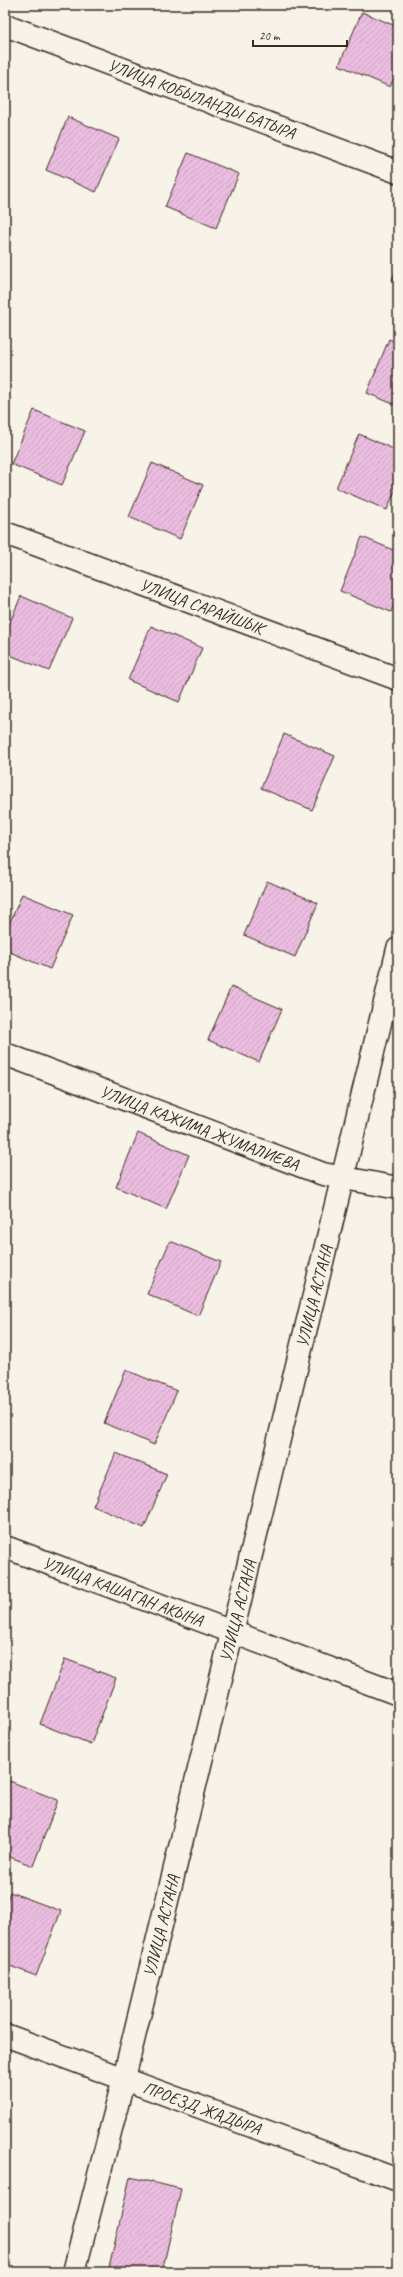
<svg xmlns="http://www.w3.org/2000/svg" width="403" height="2277" font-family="Caveat,sans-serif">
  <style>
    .building { fill: url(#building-hatch); stroke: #3b2a1e }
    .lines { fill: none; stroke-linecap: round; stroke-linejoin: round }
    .minor-casing { stroke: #3b2a1e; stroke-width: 25 }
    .minor { stroke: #f7f3e8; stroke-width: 22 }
    .labels { text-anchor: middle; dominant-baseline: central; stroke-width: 4; stroke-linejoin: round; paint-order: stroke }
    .street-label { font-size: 17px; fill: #3b2a1e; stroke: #f7f3e8 }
  </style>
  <defs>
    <pattern id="building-hatch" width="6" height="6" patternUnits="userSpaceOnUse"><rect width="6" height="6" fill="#ebbde0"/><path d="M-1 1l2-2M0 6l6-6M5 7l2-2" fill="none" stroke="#caa3c0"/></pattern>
  </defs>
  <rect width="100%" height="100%" fill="#f7f3e8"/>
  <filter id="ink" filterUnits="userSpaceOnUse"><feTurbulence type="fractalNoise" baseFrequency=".025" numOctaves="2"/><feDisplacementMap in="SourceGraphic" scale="8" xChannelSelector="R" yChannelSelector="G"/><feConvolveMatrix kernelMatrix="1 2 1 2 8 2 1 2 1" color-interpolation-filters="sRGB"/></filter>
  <g filter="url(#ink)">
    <!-- building -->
    <g class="building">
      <path d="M362,12l36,15v41l-8,19 -51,-22z"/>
      <path d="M68,117l51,22 -23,53 -50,-22z"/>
      <path d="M188,153l51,21 -23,54 -51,-21z"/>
      <path d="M398,265v18l-6,-3z"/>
      <path d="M389,339l9,4v63l-31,-13z"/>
      <path d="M34,410l51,21 -23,54 -51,-21z"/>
      <path d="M359,434l39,17v32l-11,27 -51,-22z"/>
      <path d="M152,463l51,22 -23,54 -51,-22z"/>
      <path d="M362,537l36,15v42l-7,18 -51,-21z"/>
      <path d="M21,596l51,22 -23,53 -44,-18v-19z"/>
      <path d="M151,626l51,22 -23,54 -51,-22z"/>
      <path d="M284,734l51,22 -23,54 -51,-22z"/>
      <path d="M267,881l51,22 -23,54 -51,-22z"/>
      <path d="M22,894l51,21 -23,54 -45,-19v-16z"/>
      <path d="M231,987l51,22 -23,53 -51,-22z"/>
      <path d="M138,1133l51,22 -23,54 -50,-22z"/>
      <path d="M170,1241l51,21 -23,54 -51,-22z"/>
      <path d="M126,1370l51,21 -23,54 -50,-22z"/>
      <path d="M116,1453l51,21 -23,54 -51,-22z"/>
      <path d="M65,1659l51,19 -25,66 -51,-20z"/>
      <path d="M7,1780l51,20 -25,66 -28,-11v-68z"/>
      <path d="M10,1892l51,19 -25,65 -31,-12v-59z"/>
      <path d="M130,2177l51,12 -19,83h-54z"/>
    </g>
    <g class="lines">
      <defs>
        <g id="minor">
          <path id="s1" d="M5,25l393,147"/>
          <path id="s2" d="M5,533l393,146"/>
          <path id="s3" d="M5,1054l318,120 75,14"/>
          <path id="s4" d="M5,1547l393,147"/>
          <path id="s5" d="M5,2035l393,145"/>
          <path id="s6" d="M74,2272l50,-194 274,-1129"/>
        </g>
      </defs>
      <!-- minor casing -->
      <use href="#minor" class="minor-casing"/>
      <!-- minor -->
      <use href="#minor" class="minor"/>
    </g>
  </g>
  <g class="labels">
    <!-- street labels -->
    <g class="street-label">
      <text stroke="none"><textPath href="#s1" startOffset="210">УЛИЦА КОБЫЛАНДЫ БАТЫРА</textPath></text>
      <text stroke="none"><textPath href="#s2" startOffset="210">УЛИЦА САРАЙШЫК</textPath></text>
      <text stroke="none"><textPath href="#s3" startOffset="208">УЛИЦА КАЖИМА ЖУМАЛИЕВА</textPath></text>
      <text stroke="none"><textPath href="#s6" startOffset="1005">УЛИЦА АСТАНА</textPath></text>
      <text stroke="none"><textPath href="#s4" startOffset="126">УЛИЦА КАШАГАН АКЫНА</textPath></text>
      <text stroke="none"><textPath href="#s6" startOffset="681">УЛИЦА АСТАНА</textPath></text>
      <text stroke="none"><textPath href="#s6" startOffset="357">УЛИЦА АСТАНА</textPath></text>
      <text stroke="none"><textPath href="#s5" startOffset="210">ПРОЕЗД ЖАДЫРА</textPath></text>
    </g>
  </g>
  <!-- margin -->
  <rect width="403" height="2277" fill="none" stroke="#f7f3e8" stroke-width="20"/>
  <rect x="10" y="10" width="383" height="2257" fill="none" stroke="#3b2a1e" stroke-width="1.5" filter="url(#ink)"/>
  <!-- scale -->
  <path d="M253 40v6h94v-6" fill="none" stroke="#3b2a1e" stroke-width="2"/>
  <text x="259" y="40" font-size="12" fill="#3b2a1e" stroke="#f7f3e8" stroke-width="3" paint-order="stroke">20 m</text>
</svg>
